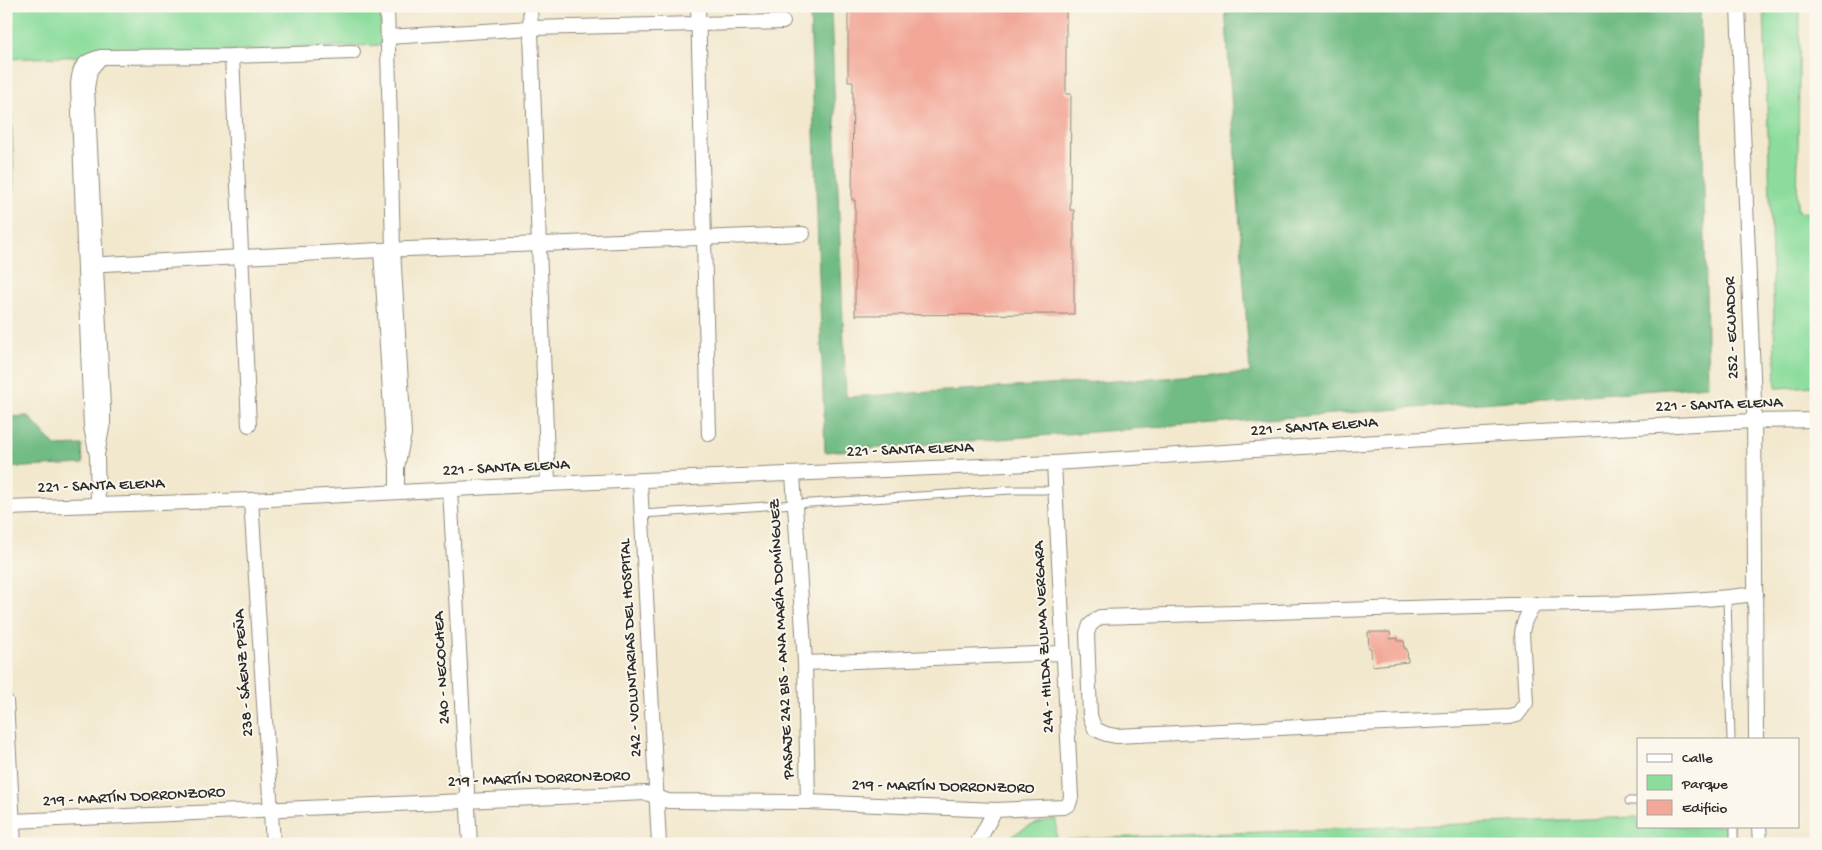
<svg xmlns="http://www.w3.org/2000/svg" width="1822" height="850" font-family="'Gochi Hand',sans-serif">
  <style>
    .green { fill: #8cdd9d; stroke: #5c8464 }
    .forest { fill: #71bc84; stroke: #4e7458 }
    .building { fill: #f2a798 }
    .lines { fill: none; stroke-linecap: round; stroke-linejoin: round }
    .lane-casing { stroke: #8e8a7c; stroke-width: 9 }
    .street-casing { stroke: #8e8a7c; stroke-width: 16 }
    .lane { stroke: #fff; stroke-width: 7 }
    .street { stroke: #fff; stroke-width: 14 }
    .labels { text-anchor: middle; dominant-baseline: central; stroke-width: 4; stroke-linejoin: round; paint-order: stroke }
    .street-label { font-size: 16px; fill: #2b2b2b; stroke: #fbf7ec }
  </style>
  <rect width="100%" height="100%" fill="#fbf7ec"/>
  <filter id="ink" filterUnits="userSpaceOnUse"><feTurbulence type="fractalNoise" baseFrequency=".02" numOctaves="2"/><feDisplacementMap in="SourceGraphic" scale="10" xChannelSelector="R" yChannelSelector="G"/><feConvolveMatrix kernelMatrix="1 2 1 2 8 2 1 2 1" color-interpolation-filters="sRGB"/></filter>
  <filter id="wash" filterUnits="userSpaceOnUse"><feTurbulence type="fractalNoise" baseFrequency=".0096" numOctaves="4" result="noise"/><feDisplacementMap in="SourceGraphic" scale="20" xChannelSelector="R" yChannelSelector="G"/><feGaussianBlur stdDeviation="1.12" result="paint"/><feColorMatrix in="noise" values="0 0 0 0 0 0 0 0 0 0 0 0 0 0 0 0 0 1.4 0 .05"/><feComposite in="paint" operator="in"/></filter>
  <g filter="url(#wash)">
    <rect width="100%" height="100%" fill="#f2e8ce"/>
    <!-- green -->
    <g class="green">
      <path d="M6,6h374l2,39 -376,14z"/>
      <path d="M1764,6h36l-3,206 19,1v173l-40,2z"/>
      <path d="M1638,817v9h95v18h-673v-4z"/>
      <path d="M1056,819l1,25h-55c19,-16 29,-20 54,-25z"/>
    </g>
    <!-- forest -->
    <g class="forest">
      <path d="M1225,6h475l8,380 -883,66 -15,-440 21,-1 15,386 404,-24z"/>
      <path d="M10,58l4,134h-8v-133z"/>
      <path d="M28,416l27,30 27,-1 1,19 -77,4v-51z"/>
    </g>
    <g id="blocks">
      <!-- building -->
      <g class="building">
        <path d="M848,6h218v88h5l-1,116h4v104l-219,1v-115h-3l1,-119h-5z"/>
        <path d="M1368,632h22l1,7 7,-1v3h6l1,8h2l1,13 -36,4 -1,-18h-2z"/>
      </g>
    </g>
  </g>
  <g filter="url(#ink)">
    <use href="#blocks" fill-opacity="0" stroke="#8e8a7c" stroke-width="1"/>
    <g class="lines">
      <defs>
        <g id="lane">
          <path d="M642,514l369,-24h32l13,1"/>
          <path d="M1727,598l4,141"/>
          <path d="M1629,801h9"/>
          <path d="M1734,844v-18"/>
        </g>
        <g id="street">
          <path d="M387,6l6,244 11,184 -7,33"/>
          <path d="M530,6l18,478"/>
          <path d="M698,6l11,428"/>
          <path d="M1738,6l16,395 2,338"/>
          <path d="M388,37l143,-9 252,-6"/>
          <path d="M232,56l17,369"/>
          <path d="M381,250l12,191 4,26v25"/>
          <path d="M85,265l296,-15 422,-16"/>
          <path d="M97,455l-6,-28 -13,-342c1,-18 5,-24 23,-28l131,-1 121,-4"/>
          <path d="M793,474l12,189 3,139"/>
          <path d="M640,481l19,363"/>
          <path d="M450,490l20,354"/>
          <path d="M251,500l22,344"/>
          <path d="M98,505l-1,-50 6,-32v-16l-16,-319 3,-18 11,-13"/>
          <path d="M6,508l245,-8 297,-16 506,-21 447,-29 252,-13 63,-1"/>
          <path d="M1536,604c-9,10 -12,16 -14,29l4,70 -9,12 -8,2 -393,19 -10,-2 -11,-5 -5,-13 -3,-83 3,-8 10,-8 411,-12c82,-1 164,-1 245,-11"/>
          <path d="M805,663l258,-10"/>
          <path d="M6,701l8,143"/>
          <path d="M13,821l633,-28 22,8 140,1 187,8 69,-3 5,-3 2,-7 -17,-334"/>
          <path d="M1759,826l1,18"/>
          <path d="M977,844l18,-34"/>
        </g>
      </defs>
      <!-- lane casing -->
      <use href="#lane" class="lane-casing"/>
      <!-- street casing -->
      <use href="#street" class="street-casing"/>
      <!-- lane -->
      <use href="#lane" class="lane"/>
      <!-- street -->
      <use href="#street" class="street"/>
    </g>
  </g>
  <g class="labels">
    <!-- street labels -->
    <g class="street-label">
      <text transform="translate(1733 328) rotate(-92)">252 - ECUADOR</text>
      <text transform="translate(1719 406) rotate(-2)">221 - SANTA ELENA</text>
      <text transform="translate(1314 428) rotate(-4)">221 - SANTA ELENA</text>
      <text transform="translate(910 451) rotate(-2)">221 - SANTA ELENA</text>
      <text transform="translate(506 469) rotate(-3)">221 - SANTA ELENA</text>
      <text transform="translate(101 487) rotate(-2)">221 - SANTA ELENA</text>
      <text transform="translate(1045 637) rotate(-93)">244 - HILDA ZULMA VERGARA</text>
      <text transform="translate(783 639) rotate(-93)">PASAJE 242 BIS - ANA MARÍA DOMÍNGUEZ</text>
      <text transform="translate(632 648) rotate(-93)">242 - VOLUNTARIAS DEL HOSPITAL</text>
      <text transform="translate(443 668) rotate(-93)">240 - NECOCHEA</text>
      <text transform="translate(245 673) rotate(-94)">238 - SÁENZ PEÑA</text>
      <text transform="translate(539 780) rotate(-2)">219 - MARTÍN DORRONZORO</text>
      <text transform="translate(943 788) rotate(1)">219 - MARTÍN DORRONZORO</text>
      <text transform="translate(134 798) rotate(-3)">219 - MARTÍN DORRONZORO</text>
    </g>
  </g>
  <!-- margin -->
  <rect width="1822" height="850" fill="none" stroke="#fbf7ec" stroke-width="25"/>
  <!-- legend -->
  <rect x="1637" y="738" width="162" height="90" fill="#fbf7ec" stroke="#a8a59f"/>
  <rect x="1647" y="754" width="25" height="8" fill="#ffffff" stroke="#a8a59f"/>
  <text x="1682" y="762" font-size="15" fill="#2b2b2b">Calle</text>
  <rect x="1647" y="775" width="25" height="15" fill="#8cdd9d" stroke="#a8a59f"/>
  <text x="1682" y="788" font-size="15" fill="#2b2b2b">Parque</text>
  <rect x="1647" y="800" width="25" height="15" fill="#f2a798" stroke="#a8a59f"/>
  <text x="1682" y="812" font-size="15" fill="#2b2b2b">Edificio</text>
</svg>
